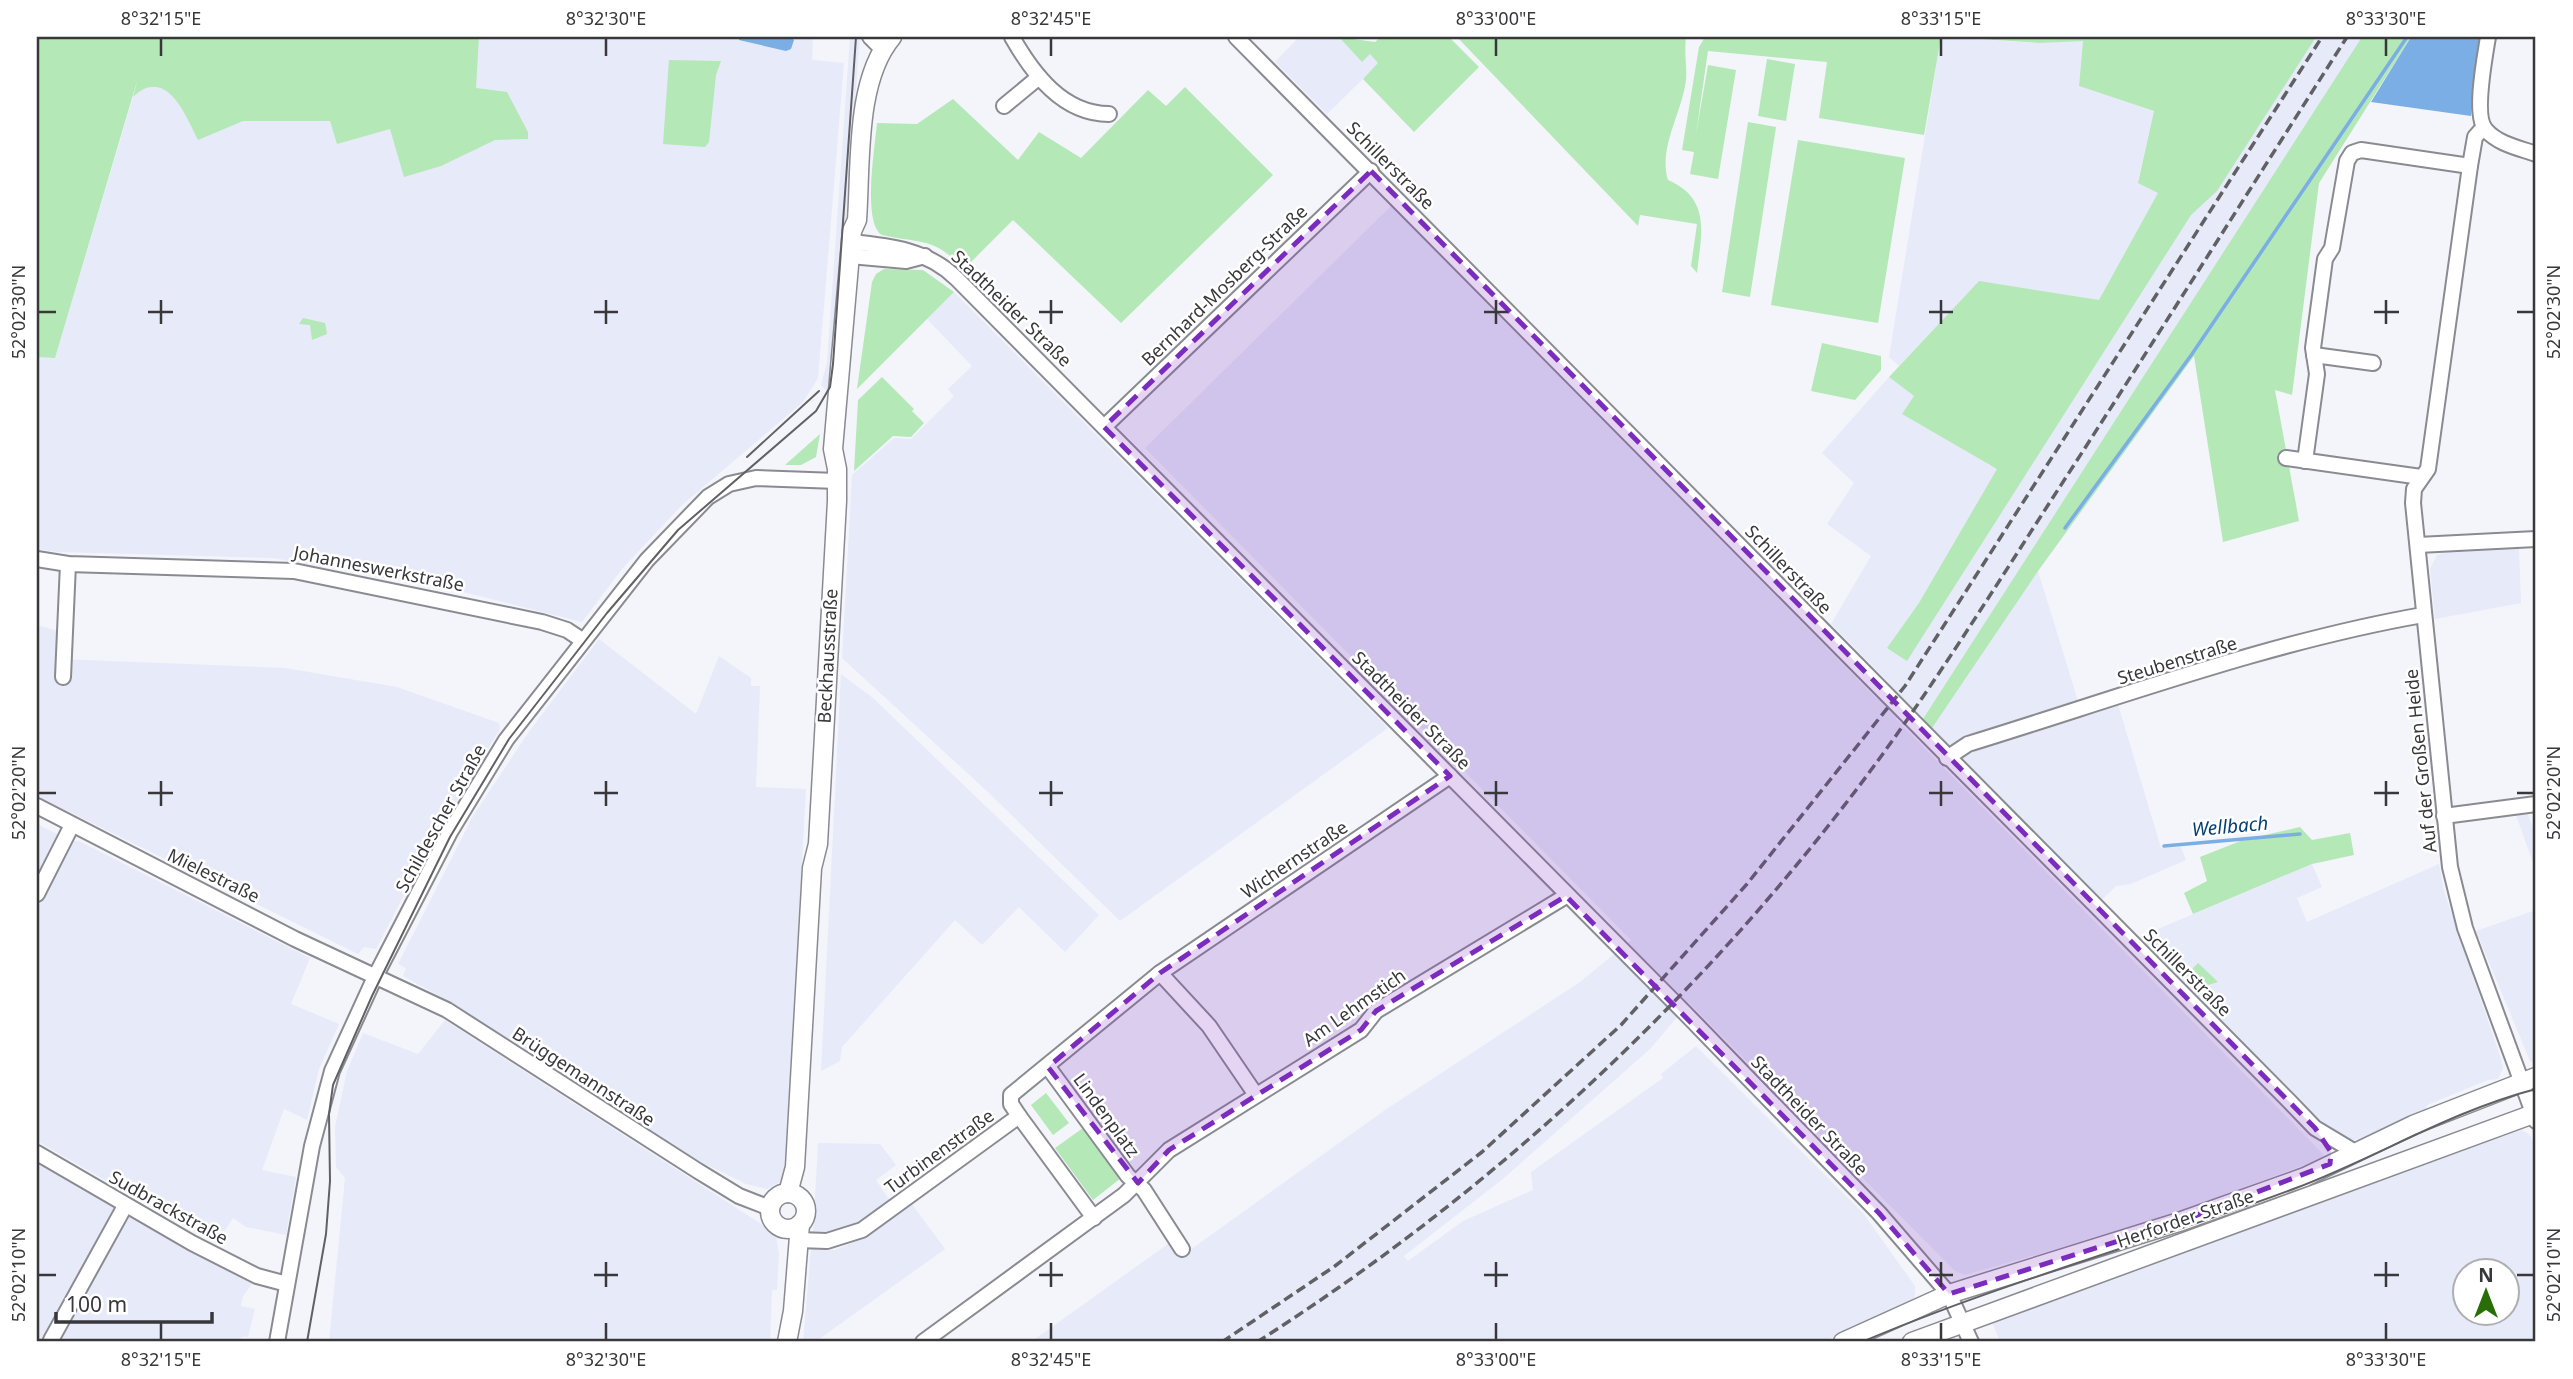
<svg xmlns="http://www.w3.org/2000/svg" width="2573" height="1379" font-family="'Noto Sans',sans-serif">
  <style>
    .built { fill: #e7eaf8; fill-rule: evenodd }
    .green { fill: #b4e8b7 }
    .water { fill: #7aaee4 }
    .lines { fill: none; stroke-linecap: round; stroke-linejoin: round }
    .stream { stroke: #7aaee4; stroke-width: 3.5 }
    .minor-casing { stroke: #8a8b91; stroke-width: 18 }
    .major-casing { stroke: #8a8b91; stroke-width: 21 }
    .minor { stroke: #fff; stroke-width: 14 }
    .major { stroke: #fff; stroke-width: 18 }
    .tram { stroke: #616165; stroke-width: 2 }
    .rail { stroke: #616165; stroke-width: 3.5; stroke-dasharray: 10 5; stroke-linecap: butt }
    .marked { fill: #7b2cbf; fill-opacity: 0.2; stroke: #7b2cbf; stroke-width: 5; stroke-dasharray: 14 9; stroke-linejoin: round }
    .ticks { fill: none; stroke: #38383b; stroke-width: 2.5 }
    .labels { text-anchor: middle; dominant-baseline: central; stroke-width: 5; stroke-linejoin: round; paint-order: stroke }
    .street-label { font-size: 18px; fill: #38383b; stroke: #fff }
    .water-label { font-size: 19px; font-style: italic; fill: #034071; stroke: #fff }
    .neatline { fill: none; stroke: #38383b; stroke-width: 2.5 }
    .ticks-label { font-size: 18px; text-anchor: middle; fill: #38383b }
  </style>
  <rect width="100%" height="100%" fill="#f3f5fb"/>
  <!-- built -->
  <g class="built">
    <path d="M151,37h662l-1,23 32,3 -26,315 -15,24 -121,103 -60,64 -40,53 -115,-29 -194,-35 -214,-6 -22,-3v-192l18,1z"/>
    <path d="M850,37h10l-26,338 -4,19 -9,-9 6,-22z"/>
    <path d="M1299,37h40l23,24 8,-7 9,9 -52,51 -52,-52z"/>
    <path d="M1941,37l99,6 43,-3 -4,46 75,25 -16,70 96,-144h177l-92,146 -281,388 40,130 36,-10 47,157 20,-1 5,13 -55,24 -15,2 -14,14 -192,-195 -14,14 427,435v4l-172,64 -186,53 -10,-4 -266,-268 -39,46 -146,129 -100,78 4,5 55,-40 70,-31 -2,-18 132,-94 -2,-4 35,-28 167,167 52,73v10l-7,8 -86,38h-791l148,-106 11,14 195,-140 195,-128 51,-42 -486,-492 246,-242 486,493 12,-16 -58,-59 40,-68 -44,-32 27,-41 -32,-30 67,-76 25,19 -11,18 87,51 -11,-184 -80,85 -10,-9z"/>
    <path d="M954,292l434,436 -268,193 -131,-128 -147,-135 10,-183 42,-37 17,1 43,-43 -6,-7 24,-23 -45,-47z"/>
    <path d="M2519,548l2,55 -86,16 -5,-50 7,-14 12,-4z"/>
    <path d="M37,625l21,6v28l227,9 112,19 102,36 1,6 -69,114 -55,106 -12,-2 -6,7 -321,-158z"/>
    <path d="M599,639l97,75 23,-58 32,22v8h9l-4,101 50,2 -21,377 -5,16 -13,7 -21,-5 -61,-30 -235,-152 -47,-26 3,-8 -8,-4 75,-148 55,-83z"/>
    <path d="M841,674l32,24 226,217 -34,37 -46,-45 -37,38 -27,-25 -113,127 -2,14 -19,10z"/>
    <path d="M2527,813l9,22v36l-20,-56z"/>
    <path d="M37,824l20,10 -20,40z"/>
    <path d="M73,841h6l231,117 -19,46 48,20 -20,45 -12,51 -23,-11 -22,61 34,7 -10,58 -40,-8 -13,-9 -17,26 -179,-103v-233z"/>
    <path d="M2312,864l10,23 -25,11 10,24 132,-58 5,27 57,168 2,9 -5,11 -10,1 -61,25 -1,5 -62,28 -17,3 -18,-12 -190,-192z"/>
    <path d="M2536,910v154l-6,-3 -54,-130z"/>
    <path d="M445,1020l324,209 7,7 3,18 -2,36h-5l-2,52h-441l16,-164 -9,-11 -1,-40 12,-56 16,-38 55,21z"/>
    <path d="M2522,1130l8,5 6,15v192h-536l-7,-18 3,-4 400,-149zM2464,1270h42v42h-42z"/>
    <path d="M818,1143l62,1 16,21 -20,15 14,21 -39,25 -16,5 -22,1z"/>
    <path d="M37,1162l215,122 -9,12 -2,10 14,3 -7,28h-7l-1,5h-203z"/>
    <path d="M911,1203l34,46 -130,93h-12l8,-93 24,1 17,-7 31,-18z"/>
  </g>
  <!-- green -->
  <g class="green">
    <path d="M37,37h442l-3,51 31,4 21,40v7l-33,1 -54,26 -37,11 -14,-48 -53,15 -7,-23h-87l-45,19c-12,-23 -31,-75 -65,-43l5,-19 -83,280 -18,-1z"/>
    <path d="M1339,37l36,5 6,-5h68l30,30 -65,65 -51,-53 15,-16 -8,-9 -8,8z"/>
    <path d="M1457,37h229c-2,15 1,29 0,43 -4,33 -28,68 -18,100 44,19 33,55 29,93l-6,-7 6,-42 -57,-9 -2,11z"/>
    <path d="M1705,37h236l-17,98 -105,-17 8,-56 -119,-11 -12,83 12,-69 28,5 -18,109 -28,-5 4,-22 -12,-2 17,-103z"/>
    <path d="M1949,37h367l-99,154 -26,24 -284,446 -20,-13 32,-45 78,-134 -95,-55 12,-18 -25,-19 90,-96 120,19 59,-107 -20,-10 16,-72 -75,-25 4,-45 -43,2z"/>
    <path d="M2362,37h49l-92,146 -27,212 -17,-5 24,131 -76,21 -29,-186 -156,215 -106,157 -9,-9z"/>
    <path d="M1767,59l28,5 -9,57 -28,-5z"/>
    <path d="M669,60l52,1 -5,14 -7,67 -4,5 -42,-3z"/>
    <path d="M1185,87l88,88 -152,148 -108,-103 -49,49c-31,-33 -43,-25 -82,-34 -20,-12 -7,-88 -5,-112l40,1 36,-25 65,61 21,-28 42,26 67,-68 18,16z"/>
    <path d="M1748,122l28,5 -26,170 -28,-5z"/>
    <path d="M1798,140l107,18 -27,165 -107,-18z"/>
    <path d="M884,269l39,1 31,22 -97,97 15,-107 4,-8z"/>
    <path d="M303,318l22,5 2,11 -15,6 -2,-15 -11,-1z"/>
    <path d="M1822,343l59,13v14l-26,30 -44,-9z"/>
    <path d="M882,377l32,32 -2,2 12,12 -13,14 -18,-1 -39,35 4,-71z"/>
    <path d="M820,434l-4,23 -15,8h-16z"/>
    <path d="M2300,827l12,13 38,-7 4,22 -42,9 -119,50 -9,-21 23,-12 -7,-24 43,-17z"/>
    <path d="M2198,963l20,19 -10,3 -6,10 -18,-18z"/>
    <path d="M1046,1093l23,30 -16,12 -22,-30z"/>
    <path d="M1083,1128l38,50 -28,22 -38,-52z"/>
  </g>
  <!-- water -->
  <g class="water">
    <path d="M739,37h51l4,3 -3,9 -5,2 -47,-11z"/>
    <path d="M2411,37h70l-10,79 -100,-14z"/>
  </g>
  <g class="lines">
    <!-- stream -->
    <g class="stream">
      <path d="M2065,528l127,-174 215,-317"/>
      <path d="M2164,846l136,-12"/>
    </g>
    <defs>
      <g id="minor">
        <path d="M870,37l12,12"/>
        <path d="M1012,37c21,37 51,77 97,77"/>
        <path d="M1236,37l1054,1065 25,26 40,24"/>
        <path d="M2488,37c-3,19 -15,80 -2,93 12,14 33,18 50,24"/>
        <path d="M1004,106l35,-29"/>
        <path d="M2483,128l-8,9 -5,29 -42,303 -14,20 -1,14 37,364 15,61 71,193"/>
        <path d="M851,242c40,4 77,8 106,37l728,734 194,200 70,81 22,48"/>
        <path d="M850,256l56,5 19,-5"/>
        <path d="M2314,355l59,8"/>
        <path d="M1104,427l267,-256"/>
        <path d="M2286,458l135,19"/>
        <path d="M2305,461l12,-87 -4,-26 12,-89 7,-11 15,-87 5,-8 9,-3 109,16"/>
        <path d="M2418,545l118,-6"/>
        <path d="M37,559l31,5 226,7 248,51 25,8 15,10"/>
        <path d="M63,677l5,-113"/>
        <path d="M1947,758l21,-14c150,-46 301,-102 455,-129"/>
        <path d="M37,806l258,133 152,71 251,161 41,25 31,12"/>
        <path d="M2444,816l92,-12"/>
        <path d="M37,894l35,-69"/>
        <path d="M1160,973l49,53 47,69"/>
        <path d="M1048,1067l80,109 16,14 38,59"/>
        <path d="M1019,1116l75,102"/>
        <path d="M37,1153l155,90 65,33 30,8"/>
        <path d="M798,1240l29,1 35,-11 157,-114 -8,-12v-9l149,-122 290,-197"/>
        <path d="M51,1340l74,-134"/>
        <path d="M277,1342l35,-196 20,-75 43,-94 75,-145 56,-92 141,-180 61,-63 21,-13 27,-6 81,3"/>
        <path d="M923,1342l201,-147 45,-45 192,-120 15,-19 190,-115"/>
      </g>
      <g id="major">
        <path d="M788,1193l7,-26 17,-299 6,-24 19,-343v-32l-4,-20 19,-218 5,-11c4,-56 -2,-139 35,-183"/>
        <circle cx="788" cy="1211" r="18"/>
        <path d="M787,1342l6,-31 7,-87"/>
        <path d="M1843,1342l106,-48 230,-72 126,-45 108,-52 123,-48"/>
        <path d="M1912,1342l624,-229"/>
      </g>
    </defs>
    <!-- minor casing -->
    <use href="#minor" class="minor-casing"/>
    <!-- major casing -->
    <use href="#major" class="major-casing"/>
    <!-- minor -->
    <use href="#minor" class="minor"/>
    <!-- major -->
    <use href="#major" class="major"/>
    <!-- tram -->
    <g class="tram">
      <path d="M747,457l72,-66"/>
      <path d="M307,1342l19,-108 4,-53 -1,-67 4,-29 39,-89 78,-159 59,-98 98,-126 71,-83 138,-119 14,-24 3,-23 23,-327"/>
      <path d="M1862,1342c141,-60 290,-100 434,-154 82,-31 155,-77 240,-99"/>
    </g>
    <!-- rail -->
    <g class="rail">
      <path d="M1222,1342l113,-76 147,-114 139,-127 126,-141 158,-198 417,-649"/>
      <path d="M1257,1342c220,-140 418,-320 579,-526 78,-99 145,-207 214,-314 100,-154 198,-310 297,-465"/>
    </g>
  </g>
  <!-- marked area -->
  <path class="marked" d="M1371,171l944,957 16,24 -1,12 -151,58 -230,72 -70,-81 -313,-317 -190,115 -15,19 -192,120 -31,33 -90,-116 112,-94 290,-197 -346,-349z"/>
  <!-- ticks -->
  <path class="ticks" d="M161,38v18M606,38v18M1051,38v18M1496,38v18M1941,38v18M2386,38v18M161,300v24M606,300v24M1051,300v24M1496,300v24M1941,300v24M2386,300v24M38,312h18M148,312h25M594,312h24M1039,312h24M1484,312h24M1929,312h24M2374,312h25M2517,312h17M161,781v25M606,781v25M1051,781v25M1496,781v25M1941,781v25M2386,781v25M38,793h18M148,793h25M594,793h24M1039,793h24M1484,793h24M1929,793h24M2374,793h25M2517,793h17M606,1262v25M1051,1262v25M1496,1262v25M1941,1262v25M2386,1262v25M38,1275h18M594,1275h24M1039,1275h24M1484,1275h24M1929,1275h24M2374,1275h25M2517,1275h17M161,1323v17M606,1323v17M1051,1323v17M1496,1323v17M1941,1323v17M2386,1323v17"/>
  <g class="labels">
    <!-- street labels -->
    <g class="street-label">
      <text transform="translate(1391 165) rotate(45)">Schillerstraße</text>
      <text transform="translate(1224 285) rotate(-44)">Bernhard-Mosberg-Straße</text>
      <text transform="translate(1012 308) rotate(44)">Stadtheider Straße</text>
      <text transform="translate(379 568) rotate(11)">Johanneswerkstraße</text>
      <text transform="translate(1789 569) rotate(46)">Schillerstraße</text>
      <text transform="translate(827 656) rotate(-87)">Beckhausstraße</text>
      <text transform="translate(2177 660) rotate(-17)">Steubenstraße</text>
      <text transform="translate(1412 710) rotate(45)">Stadtheider Straße</text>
      <text transform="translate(2420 761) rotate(-96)">Auf der Großen Heide</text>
      <text transform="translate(440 818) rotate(-61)">Schildescher Straße</text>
      <text transform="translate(1294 859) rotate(-34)">Wichernstraße</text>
      <text transform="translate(214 875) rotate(26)">Mielestraße</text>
      <text transform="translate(2188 972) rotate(45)">Schillerstraße</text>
      <text transform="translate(1354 1007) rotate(-35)">Am Lehmstich</text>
      <text transform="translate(584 1076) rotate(33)">Brüggemannstraße</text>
      <text transform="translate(1107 1115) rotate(54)">Lindenplatz</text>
      <text transform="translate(1810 1115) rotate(46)">Stadtheider Straße</text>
      <text transform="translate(939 1151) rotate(-36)">Turbinenstraße</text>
      <text transform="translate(169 1207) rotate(29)">Sudbrackstraße</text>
      <text transform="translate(2185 1218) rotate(-19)">Herforder Straße</text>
    </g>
    <!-- water labels -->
    <g class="water-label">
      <text transform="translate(2230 826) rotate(-5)">Wellbach</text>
    </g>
  </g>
  <!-- border -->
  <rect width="2573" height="1379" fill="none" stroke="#ffffff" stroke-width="77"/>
  <!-- north arrow -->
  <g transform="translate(2486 1292)"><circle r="33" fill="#ffffff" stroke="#afafb1" stroke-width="2"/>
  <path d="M0-5L12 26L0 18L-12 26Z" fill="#286d06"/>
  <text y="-10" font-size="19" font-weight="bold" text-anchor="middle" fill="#38383b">N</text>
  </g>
  <!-- scale -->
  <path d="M56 1312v10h156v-10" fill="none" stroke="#38383b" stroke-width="3.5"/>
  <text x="66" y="1312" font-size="21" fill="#38383b" stroke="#ffffff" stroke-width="5" paint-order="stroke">100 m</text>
  <rect x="38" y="38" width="2496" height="1302" class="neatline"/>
  <g class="ticks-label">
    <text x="161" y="25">8°32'15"E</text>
    <text x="606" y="25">8°32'30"E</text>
    <text x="1051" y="25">8°32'45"E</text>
    <text x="1496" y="25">8°33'00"E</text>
    <text x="1941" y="25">8°33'15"E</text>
    <text x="2386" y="25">8°33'30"E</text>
    <text transform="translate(19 312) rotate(-90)" y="6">52°02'30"N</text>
    <text transform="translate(2554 312) rotate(-90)" y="6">52°02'30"N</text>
    <text transform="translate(19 793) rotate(-90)" y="6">52°02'20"N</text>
    <text transform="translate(2554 793) rotate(-90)" y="6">52°02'20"N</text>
    <text transform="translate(19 1275) rotate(-90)" y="6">52°02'10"N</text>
    <text transform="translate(2554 1275) rotate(-90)" y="6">52°02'10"N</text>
    <text x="161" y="1366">8°32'15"E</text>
    <text x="606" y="1366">8°32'30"E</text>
    <text x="1051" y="1366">8°32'45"E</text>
    <text x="1496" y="1366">8°33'00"E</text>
    <text x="1941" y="1366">8°33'15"E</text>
    <text x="2386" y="1366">8°33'30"E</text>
  </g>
</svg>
